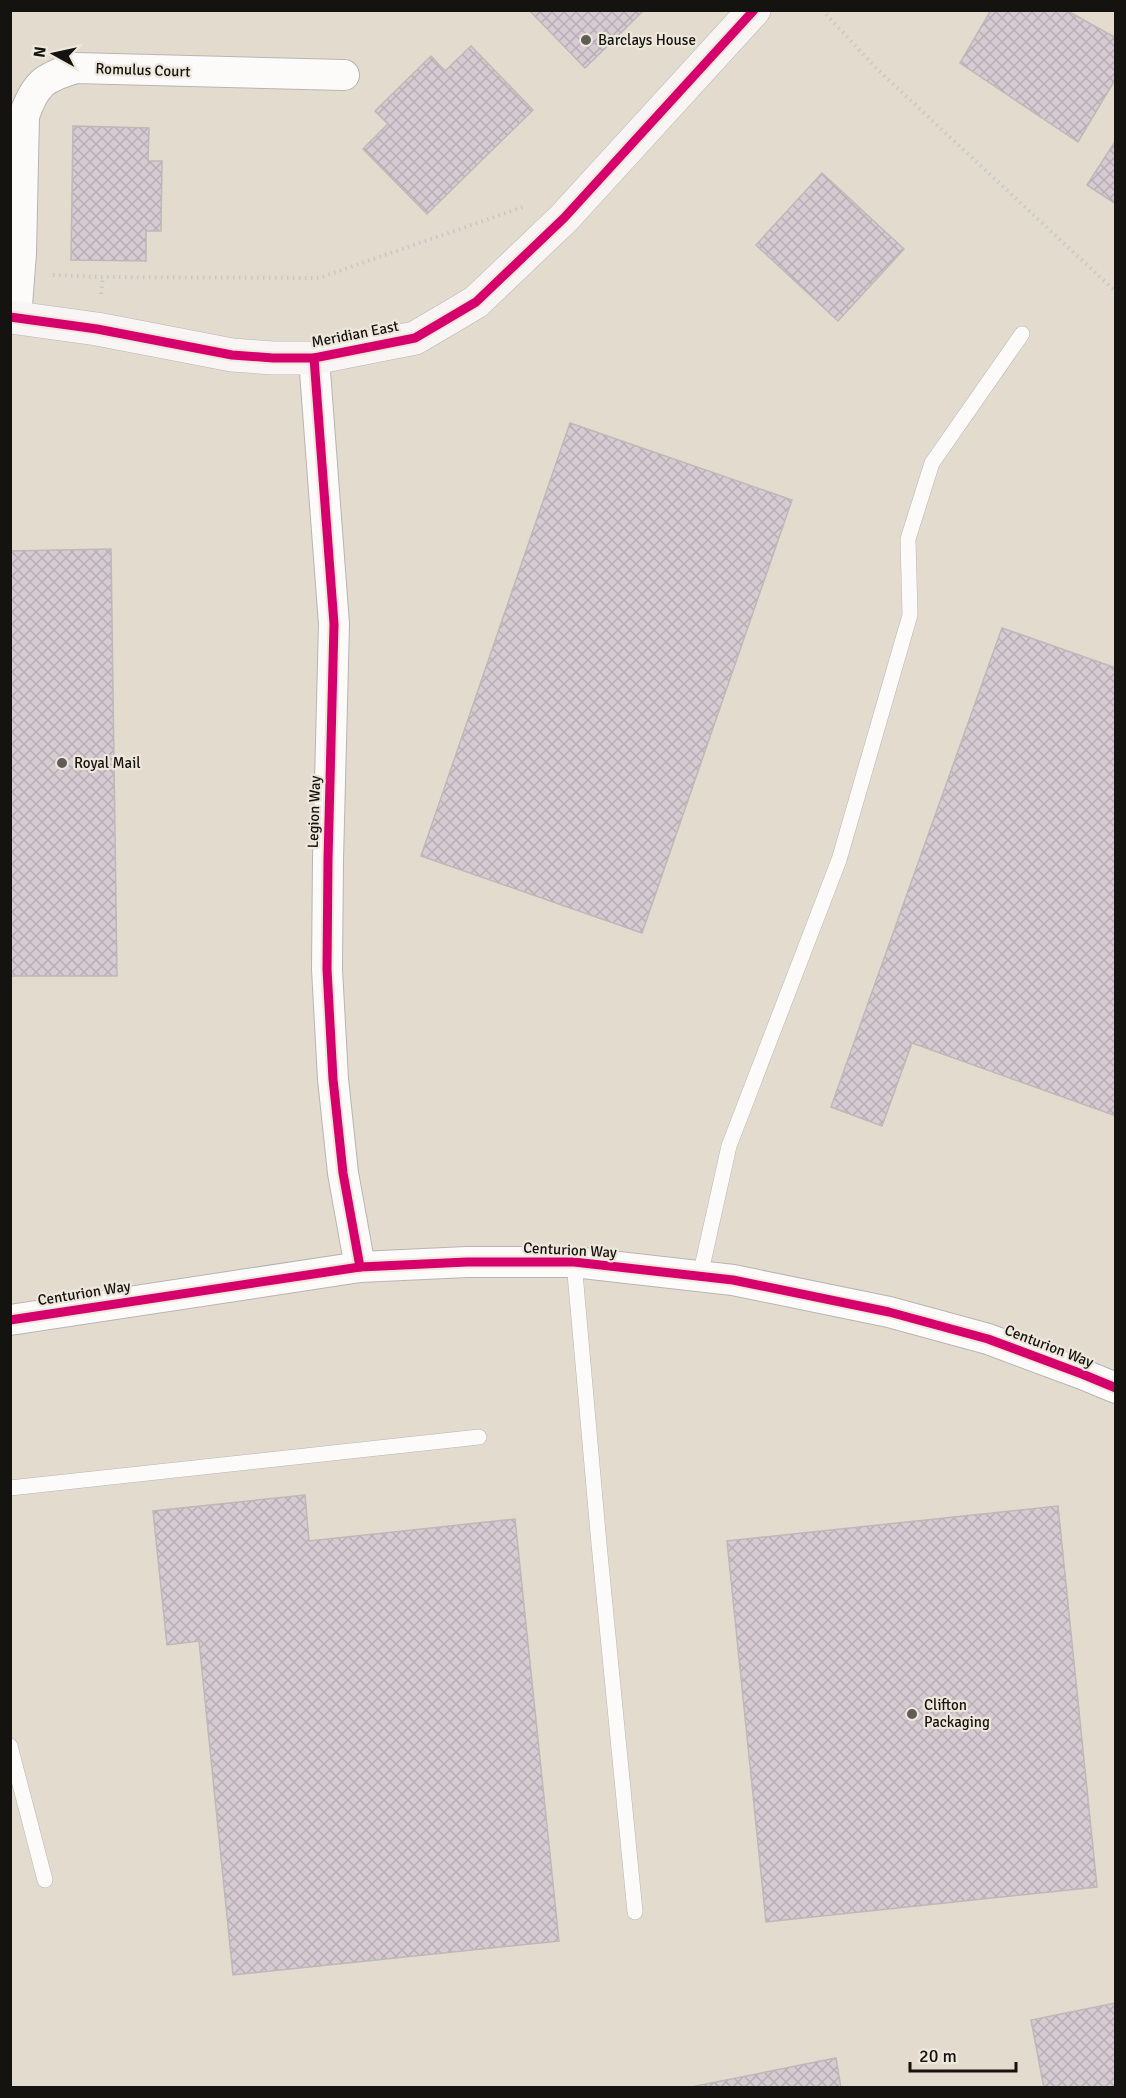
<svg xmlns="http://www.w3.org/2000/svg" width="1126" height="2098" font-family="Signika,sans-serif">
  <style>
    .built { fill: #e4dbcf }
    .building { fill: url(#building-cross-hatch); stroke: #bcb9b8; stroke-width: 1.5 }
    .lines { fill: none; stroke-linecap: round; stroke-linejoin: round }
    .lane-casing { stroke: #b8b5b1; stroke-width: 16 }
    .street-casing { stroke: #b8b5b1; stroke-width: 32 }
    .secondary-casing { stroke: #b8b5b1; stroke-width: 34 }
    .path { stroke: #c9c8c6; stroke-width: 4; stroke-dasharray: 1.5 4.5; stroke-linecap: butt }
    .lane { stroke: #fcfbfa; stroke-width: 15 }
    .street { stroke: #fcfbfa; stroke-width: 30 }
    .secondary { stroke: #f8f5f4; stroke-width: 33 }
    .cycleway-casing { stroke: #eee7dc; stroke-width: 13 }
    .cycleway { stroke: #d6006c; stroke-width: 9 }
    .poi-dot { fill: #605d58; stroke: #eee7dc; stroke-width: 2 }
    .labels { text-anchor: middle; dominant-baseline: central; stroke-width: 4.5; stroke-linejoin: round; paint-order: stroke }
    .poi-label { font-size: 15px; fill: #15130f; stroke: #eee7dc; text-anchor: start }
    .street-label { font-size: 15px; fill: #15130f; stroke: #eee7dc }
  </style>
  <defs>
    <pattern id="building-cross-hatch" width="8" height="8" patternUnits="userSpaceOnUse" patternTransform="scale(1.5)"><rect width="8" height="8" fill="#d6cbd2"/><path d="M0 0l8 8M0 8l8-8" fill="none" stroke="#b7adb3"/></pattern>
  </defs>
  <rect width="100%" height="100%" fill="#eae6e0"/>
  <!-- built -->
  <path class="built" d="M11,11h1104v2076l-1104,1z"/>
  <!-- building -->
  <g class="building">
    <path d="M533,10h111l-59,58 -54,-56z"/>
    <path d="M991,10h75l50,28v40l-38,64 -118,-79z"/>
    <path d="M471,46l62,64 -106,104 -64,-65 25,-25 -13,-13 56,-55 14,15z"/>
    <path d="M73,126l76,2 -1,33h14l-1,70h-15v30l-75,-1z"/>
    <path d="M1116,140v64l-29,-19z"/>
    <path d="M822,173l82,76 -66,72 -82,-76z"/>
    <path d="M570,423l222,77 -150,433 -221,-77z"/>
    <path d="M111,549l6,427h-107v-425z"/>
    <path d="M1002,628l114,40v448l-204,-73 -30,83 -51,-19z"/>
    <path d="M305,1495l4,46 206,-22 44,422 -326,34 -34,-334 -32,4 -14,-134z"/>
    <path d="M1058,1506l39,381 -331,35 -39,-381z"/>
    <path d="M1116,2003v85h-72l-13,-68z"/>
    <path d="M836,2058l5,30h-155z"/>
  </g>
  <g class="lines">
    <defs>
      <g id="lane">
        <path d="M574,1262l25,282 36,368"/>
        <path d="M700,1276l29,-130 110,-286 71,-245 -2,-76 24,-76 90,-129"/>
        <path d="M10,1488l469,-51"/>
        <path d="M10,1746l35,134"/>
      </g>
      <g id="street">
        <path d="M16,318l5,-65 3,-137c11,-32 20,-39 52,-48l268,7"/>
        <path d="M314,358l20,266 -6,236 -1,109 6,110 10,94 17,94"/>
        <path d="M10,1320l350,-53 107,-5h107l159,18 156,32 99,27 94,35 34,14"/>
      </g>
      <path id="secondary" d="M10,317l87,12 135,26 41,3h41l101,-20 61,-36 88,-84 190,-208"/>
    </defs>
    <!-- lane casing -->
    <use href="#lane" class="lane-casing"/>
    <!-- street casing -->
    <use href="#street" class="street-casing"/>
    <!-- secondary casing -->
    <use href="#secondary" class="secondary-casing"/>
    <!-- path -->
    <g class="path">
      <path d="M822,10l56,60 238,222"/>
      <path d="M53,275l50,2 216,1 204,-71"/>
      <path d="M101,294l2,-17"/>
    </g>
    <!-- lane -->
    <use href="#lane" class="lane"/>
    <!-- street -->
    <use href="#street" class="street"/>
    <!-- secondary -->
    <use href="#secondary" class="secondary"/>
    <defs>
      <g id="cycleway">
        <path d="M10,317l87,12 135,26 41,3h41l101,-20 61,-36 88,-84 190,-208"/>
        <path d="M314,358l20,266 -6,236 -1,109 6,110 10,94 17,94"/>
        <path d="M10,1320l350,-53 107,-5h107l159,18 156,32 99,27 94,35 34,14"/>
      </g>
    </defs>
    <!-- cycleway casing -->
    <use href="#cycleway" class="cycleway-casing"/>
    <!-- cycleway -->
    <use href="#cycleway" class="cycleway"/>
  </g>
  <!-- markers -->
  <g class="poi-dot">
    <circle cx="586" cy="40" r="6"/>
    <circle cx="62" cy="763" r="6"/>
    <circle cx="912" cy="1714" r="6"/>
  </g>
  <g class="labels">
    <!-- poi labels -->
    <g class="poi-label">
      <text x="598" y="40">Barclays House</text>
      <text x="74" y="763">Royal Mail</text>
      <text x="924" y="1705">Clifton<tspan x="924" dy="17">Packaging</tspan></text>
    </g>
    <!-- street labels -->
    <g class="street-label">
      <text transform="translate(143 70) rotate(2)">Romulus Court</text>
      <text transform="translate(355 334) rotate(-11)">Meridian East</text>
      <text transform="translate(314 812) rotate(-88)">Legion Way</text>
      <text transform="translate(570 1250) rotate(3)">Centurion Way</text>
      <text transform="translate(84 1293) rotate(-9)">Centurion Way</text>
      <text transform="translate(1049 1346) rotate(21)">Centurion Way</text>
    </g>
  </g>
  <!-- border -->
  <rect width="1126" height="2098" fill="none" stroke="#15130f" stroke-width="24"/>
  <!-- north arrow -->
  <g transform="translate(54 54) rotate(278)" stroke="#eee7dc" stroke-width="4.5" paint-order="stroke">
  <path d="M0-4.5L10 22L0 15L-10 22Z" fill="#15130f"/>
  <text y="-9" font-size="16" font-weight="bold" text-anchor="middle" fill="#15130f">N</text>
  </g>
  <!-- scale -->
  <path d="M910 2062v9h106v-9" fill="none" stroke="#15130f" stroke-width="3"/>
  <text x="919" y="2062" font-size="18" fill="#15130f" stroke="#eee7dc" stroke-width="4.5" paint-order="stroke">20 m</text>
</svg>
